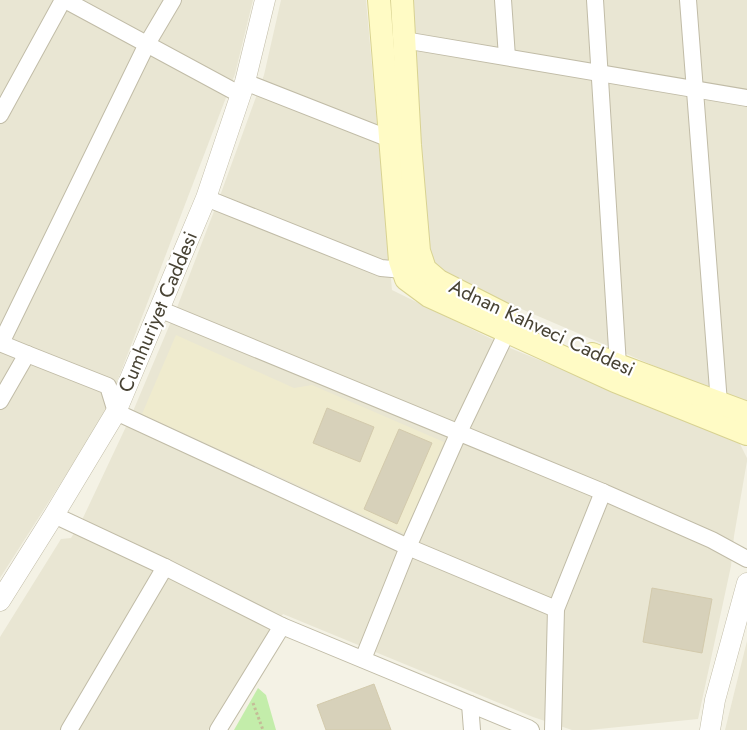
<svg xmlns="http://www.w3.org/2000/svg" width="747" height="730" font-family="Jost,sans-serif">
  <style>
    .residential { fill: #e9e6d3 }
    .education { fill: #efebce }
    .green { fill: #c3edaa }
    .building { fill: #d7d1ba; stroke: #d3caac }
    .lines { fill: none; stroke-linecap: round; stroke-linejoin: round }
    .minor-casing { stroke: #c1bca7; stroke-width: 18 }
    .tertiary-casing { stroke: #c1bca7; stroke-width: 21 }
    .secondary-casing { stroke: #d8d291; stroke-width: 24 }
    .path { stroke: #c4bc97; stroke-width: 3; stroke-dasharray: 2.5 2.5; stroke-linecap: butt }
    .minor { stroke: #fff; stroke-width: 16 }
    .tertiary { stroke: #fff; stroke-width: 20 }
    .secondary { stroke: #fffbc5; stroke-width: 22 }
    .labels { text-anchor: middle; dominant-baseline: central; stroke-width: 4.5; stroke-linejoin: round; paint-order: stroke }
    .street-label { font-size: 20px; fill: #484334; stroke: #fff }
  </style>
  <rect width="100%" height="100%" fill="#f4f2e5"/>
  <!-- residential -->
  <g class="residential">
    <path d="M0,0h253l-18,74 -113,295 -19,48 -103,161z"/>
    <path d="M281,0h85l26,290 118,58 229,94 8,16v3l-13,75 -3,30 -33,153 -109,11h-17l-39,-13 -250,-103 -19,26 -56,90h-208v-93l61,-98 10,-1 11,-18 49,-104 47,-111 43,-112 43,-118z"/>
    <path d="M410,0h337v403l-13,-3 -280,-120 -20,-18 -7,-29z"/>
    <path d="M747,641v89h-22z"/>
  </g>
  <!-- education -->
  <path class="education" d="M176,335l118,53 18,-3 132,57 -39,92 -263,-120z"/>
  <!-- green -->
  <path class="green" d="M258,688l8,7 10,35h-42z"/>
  <!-- building -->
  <g class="building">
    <path d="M327,408l47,19 -14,35 -47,-19z"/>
    <path d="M399,429l33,14 -35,81 -33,-15z"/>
    <path d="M652,588l60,11 -10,54 -59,-11z"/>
    <path d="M374,684l17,46h-65l-9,-25z"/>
  </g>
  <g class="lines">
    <defs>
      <g id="minor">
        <path d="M65,0l176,95"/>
        <path d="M503,0l4,57"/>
        <path d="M595,0l23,365"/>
        <path d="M688,0l31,403"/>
        <path d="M404,40l343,58"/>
        <path d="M245,82l145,57"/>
        <path d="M0,115l63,-115"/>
        <path d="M206,198l175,70 22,2"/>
        <path d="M159,309l444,183 109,48 35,19"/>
        <path d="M0,343l27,11 81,32 8,26 292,135 148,62"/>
        <path d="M1,343l146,-299 26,-44"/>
        <path d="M0,401l27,-47"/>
        <path d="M54,515l111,52 117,59 246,102 3,2"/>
        <path d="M363,659l45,-112 51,-115 48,-100"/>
        <path d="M470,704l2,26"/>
        <path d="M69,730l96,-163"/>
        <path d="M218,730l64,-104"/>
        <path d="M553,730l3,-121 47,-117"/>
      </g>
      <g id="tertiary">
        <path d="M0,601l54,-86 62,-103 90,-214 39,-116 20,-82"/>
        <path d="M710,730l5,-30 32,-117"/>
      </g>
      <g id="secondary">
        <path d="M379,0l21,261 6,18 23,17 186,85 132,53"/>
        <path d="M402,0l8,145 9,106 6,18 14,12 67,34"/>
        <path d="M592,354l26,11 129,48"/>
      </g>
    </defs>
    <!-- minor casing -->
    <use href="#minor" class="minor-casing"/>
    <!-- tertiary casing -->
    <use href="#tertiary" class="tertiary-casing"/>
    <!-- secondary casing -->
    <use href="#secondary" class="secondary-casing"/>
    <!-- path -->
    <path class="path" d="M253,703l10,27"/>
    <!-- minor -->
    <use href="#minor" class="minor"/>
    <!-- tertiary -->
    <use href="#tertiary" class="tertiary"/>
    <!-- secondary -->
    <use href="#secondary" class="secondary"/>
  </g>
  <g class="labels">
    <!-- street labels -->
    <g class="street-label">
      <text transform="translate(158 312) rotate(-67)">Cumhuriyet Caddesi</text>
      <text transform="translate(542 328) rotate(25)">Adnan Kahveci Caddesi</text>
    </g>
  </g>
</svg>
